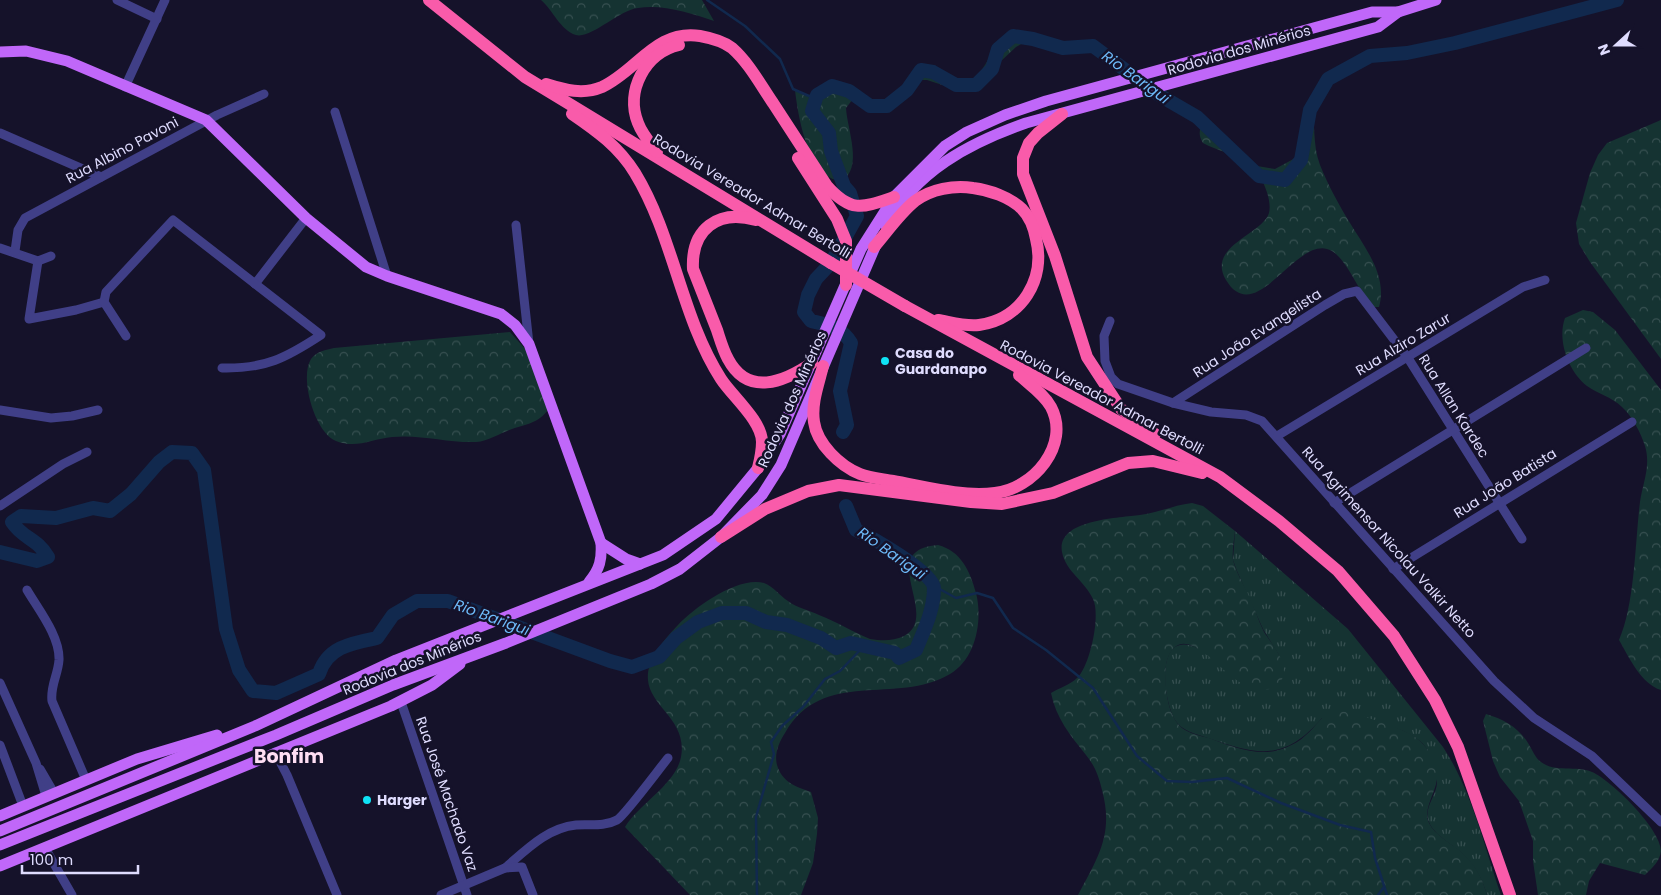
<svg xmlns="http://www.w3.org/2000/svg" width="1661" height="895" font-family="Poppins,sans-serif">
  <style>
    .grass { fill: url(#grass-tufts) }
    .forest { fill: url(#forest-crowns) }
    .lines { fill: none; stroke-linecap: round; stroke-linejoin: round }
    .stream { stroke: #11294e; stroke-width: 2.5 }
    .river { stroke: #11294e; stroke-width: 14 }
    .minor { stroke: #403f87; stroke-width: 9 }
    .major { stroke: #c067f9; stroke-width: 11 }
    .highway { stroke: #f95baa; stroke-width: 12 }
    .highway-bridge { stroke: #f95baa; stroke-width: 12 }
    .poi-dot { fill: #0fe3f6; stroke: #15122a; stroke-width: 2 }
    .labels { text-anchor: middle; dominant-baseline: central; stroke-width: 5; stroke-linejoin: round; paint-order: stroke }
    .street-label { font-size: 14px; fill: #dfdcfe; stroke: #15122a }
    .poi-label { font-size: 14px; font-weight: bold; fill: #dfdcfe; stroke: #15122a; text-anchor: start }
    .water-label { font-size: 15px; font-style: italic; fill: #6ebbfa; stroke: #15122a }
    .district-label { font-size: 19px; font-weight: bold; fill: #fedef3; stroke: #15122a }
  </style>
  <defs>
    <pattern id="grass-tufts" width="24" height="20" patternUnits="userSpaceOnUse" patternTransform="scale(1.25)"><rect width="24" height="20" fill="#153332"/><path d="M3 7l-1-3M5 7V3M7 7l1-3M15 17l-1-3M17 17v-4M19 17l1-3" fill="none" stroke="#375051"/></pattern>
    <pattern id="forest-crowns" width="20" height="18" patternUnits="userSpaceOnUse" patternTransform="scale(1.25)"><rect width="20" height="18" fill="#153332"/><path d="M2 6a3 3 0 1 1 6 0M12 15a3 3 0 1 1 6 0" fill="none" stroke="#375051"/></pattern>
  </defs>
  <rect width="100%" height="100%" fill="#15122a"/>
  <!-- grass -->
  <path class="grass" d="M1235,531l113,98 95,118c29,44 41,99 58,148h-14c-5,-17 -12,-30 -25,-42 -10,-9 -28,-18 -33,-31 -6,-15 8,-26 8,-40 0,-62 -70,-60 -115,-64 -38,44 -64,37 -114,20 -12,-4 -26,-7 -33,-18 -13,-22 -20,-94 24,-71l80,6 -16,-26 -26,-58 -4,-11z"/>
  <!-- forest -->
  <g class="forest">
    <path d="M541,0h161l12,21c-23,-8 -52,-17 -76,-13 -19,2 -47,31 -62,27 -16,-5 -23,-25 -35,-35z"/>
    <path d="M1012,37l18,2 -14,8 -15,14 -15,22 -11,9 -14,-1 -34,-11h-12l8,-9 34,13 17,-1 23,-38z"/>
    <path d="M834,87l22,8 -10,13c1,21 18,61 -5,73 -33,-3 -43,-65 -46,-91l20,8z"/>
    <path d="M1311,101c5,22 1,43 9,64 8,20 19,40 30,58 15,25 38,53 29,84h-6c-15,-14 -27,-53 -46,-58 -33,-9 -72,79 -101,31 -20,-34 36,-45 43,-67 2,-8 -1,-19 -4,-26 -3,-9 -10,-19 -17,-24 -14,-10 -31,-12 -45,-20 -6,-9 -3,-16 2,-24l46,46 24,4 24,-13 9,-51z"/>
    <path d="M1661,120v239l-71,-97 -11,-18 -3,-21 14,-50 8,-18 9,-12z"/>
    <path d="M1583,310l10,2 22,18 46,60v300c-20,-6 -32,-33 -42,-50 16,-36 16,-98 21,-138 3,-20 11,-36 5,-56 -4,-13 -13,-30 -23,-39 -10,-10 -24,-13 -35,-21 -19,-15 -30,-46 -22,-68z"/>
    <path d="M510,332l17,19 21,59c-10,13 -21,14 -36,19 -12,4 -23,12 -36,13 -28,1 -56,-8 -84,-5 -20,2 -36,12 -56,4 -21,-8 -37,-63 -25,-82 6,-8 15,-9 23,-11z"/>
    <path d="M1192,503l11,3 32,25c-1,9 -3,20 -2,29 3,12 10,23 15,34 6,12 10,26 16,38 7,11 20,25 20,40 0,4 -2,8 -5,11 -35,34 -80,-60 -105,-35 -10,10 -9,26 -8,39 1,14 5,32 16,41 8,6 19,8 27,10 24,9 51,20 76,10 7,-3 15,-7 21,-13 9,-7 16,-21 28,-24 12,-2 67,17 78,24 8,5 15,13 20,20 17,28 -12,48 -3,68 5,11 21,20 30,27 15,12 23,27 28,45h-409c20,-38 36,-61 24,-105 -3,-13 -7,-24 -16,-35 -16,-20 -30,-37 -35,-62 8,-5 19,-8 26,-15 13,-12 24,-63 16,-79 -8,-18 -27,-27 -31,-47 -6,-33 58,-34 78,-37 18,-2 34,-10 52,-12z"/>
    <path d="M938,545c23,6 32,26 38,48 7,27 0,66 -26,81 -54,32 -127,-7 -165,59 -6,9 -11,21 -8,32 5,17 19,22 34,27l7,26 -1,16 -4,29 -12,32h-111l-65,-68c14,-23 51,-43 56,-70 7,-37 -31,-50 -33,-77 -2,-20 17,-41 30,-55 17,-18 60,-49 86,-42 9,3 16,13 24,18 9,7 21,9 31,14 18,7 34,17 51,24 13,2 23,2 34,-3 38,-20 -30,-86 34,-91z"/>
    <path d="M1486,714c17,5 32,13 42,29 4,6 7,15 13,19 14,11 35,3 51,10 19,8 69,57 69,79 -1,10 -9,17 -16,24l-45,-12 -11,18 -3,14h-48l-5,-34v-20l-14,-40 -19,-24 -7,-16 -10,-40z"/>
  </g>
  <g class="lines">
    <!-- stream -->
    <g class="stream">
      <path d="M707,0l38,26 35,33 13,30 16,7 8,-1"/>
      <path d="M934,586l22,12 21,-5 16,5 20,30 33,22 47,38 44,68 30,25 25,1 35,-4 54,25 59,22 31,7 4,26 12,37"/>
      <path d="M757,895l-1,-78 18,-63 -3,-12 11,-16 21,-19 22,-28 15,-8 23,-24"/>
      <path d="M1378,895l6,-8"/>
    </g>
    <!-- river -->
    <g class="river">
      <path d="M843,432l4,-7 -7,-34 11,-48c-9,-16 -23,-18 -40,-22l-7,-9 4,-17 8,-16 15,-16 26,-47 -7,-23 -6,-7 -13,-35 -2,-18 -17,-22 5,-16 15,-9 17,5 21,15h17l20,-16 14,-20 12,2 23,13h20l16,-16 6,-20 15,-13 20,3 30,9 30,-2 66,49 38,22 62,59 26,4 16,-20 9,-50 18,-31 42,-23 37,-3 48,-10 162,-43"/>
      <path d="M0,552l37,9 11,-4c-11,-19 -25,-18 -36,-35l9,-6 35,2 37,-10 17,3 21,-17 28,-32 13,-10 20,1 12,17 22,159 13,41 14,21 23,2 43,-19c8,-27 33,-31 58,-36l16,-23 24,-14h31l162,60 22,6 27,-10 17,-19 22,-16 24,-9h24l20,9 21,3 34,13 15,10 15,-5 44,10 4,5 17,-8c8,-20 18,-40 18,-62 -1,-16 -63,-51 -78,-58l-10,-24"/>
    </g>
    <!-- minor -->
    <g class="minor">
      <path d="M117,0l40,19"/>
      <path d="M125,87l40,-87"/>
      <path d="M335,112l52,164"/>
      <path d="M0,133l101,44"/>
      <path d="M516,225l13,119"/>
      <path d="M0,248l38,13 13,-5"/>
      <path d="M15,251l3,-21 7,-12 192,-103 47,-21"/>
      <path d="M38,261l-9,58 47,-9 28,-8"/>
      <path d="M255,284l51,-66"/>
      <path d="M1110,321l-6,15 1,25 6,16 7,7 55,19 38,9 35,3 16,6 232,260 40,37 58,38 69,66"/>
      <path d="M126,336l-22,-34 2,-10 67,-72 148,115c-35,23 -56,34 -99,33"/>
      <path d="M1173,403l152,-98 19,-11 13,-3 51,67 114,181"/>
      <path d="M0,410l51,8 21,-2 26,-6"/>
      <path d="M1277,436l246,-149 22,-7"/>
      <path d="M1334,503l252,-155"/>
      <path d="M0,506l63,-42 24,-12"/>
      <path d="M1393,569l239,-147"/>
      <path d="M27,590c11,19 33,46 32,70 -1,15 -9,26 -7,41l34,79"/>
      <path d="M0,683l36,80 10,33"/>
      <path d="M401,702l66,193"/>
      <path d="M0,745l23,61"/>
      <path d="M275,752l12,23 50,120"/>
      <path d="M40,769l14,24"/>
      <path d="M45,848l27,47"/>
      <path d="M505,868c21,-18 42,-40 71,-43 14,-1 28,2 41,-5 8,-5 42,-51 51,-62"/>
      <path d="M441,895l64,-27 17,-1 11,28"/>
    </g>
    <!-- major -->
    <g class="major">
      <path d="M0,52l26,-1 41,10 139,59 100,98 60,49 21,9 114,38 14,11 14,19 72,199c1,16 -1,26 -12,39"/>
      <path d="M886,226c30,-55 83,-83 140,-103l352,-96 20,-15"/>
      <path d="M601,543l25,16 14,5"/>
      <path d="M0,816l137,-57 80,-24"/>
      <path d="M0,831l255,-105 141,-66 267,-105 53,-36 42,-51 22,-34 81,-185 33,-52 51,-51 22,-14 38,-17 41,-14 326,-89h26l38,-12"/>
      <path d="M0,845l276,-110 117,-50 113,-42 145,-59 29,-15 41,-32 41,-42 19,-30 97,-225"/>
      <path d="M0,866l391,-160 41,-21 28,-21"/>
    </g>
    <!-- highway -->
    <g class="highway">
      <path d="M429,0l96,77 306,186"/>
      <path d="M546,84c19,6 37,11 56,3 35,-16 54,-58 98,-51 11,2 23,5 32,12 17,15 28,36 41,55 18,28 36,55 54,83 24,27 35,22 67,11"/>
      <path d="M572,114c25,17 47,33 63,59 39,64 46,144 86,206 11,17 41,42 41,63 0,8 -2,18 -4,26"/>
      <path d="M1062,114l-24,19 -9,10 -6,15v16l32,82 32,101 34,52 34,25"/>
      <path d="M657,152c-7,-9 -15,-18 -19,-29 -13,-32 7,-70 41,-78"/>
      <path d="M798,158l39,61 9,22v44"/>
      <path d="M756,220c-38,-11 -65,9 -63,49 8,20 16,41 24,61 3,9 6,20 11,29 20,38 56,23 84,4"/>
      <path d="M874,247c13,-15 26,-34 41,-46 16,-12 39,-16 58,-13 16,2 37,9 49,21 8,8 12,19 14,30 10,40 -14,80 -57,86 -13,2 -29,-3 -41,-5"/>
      <path d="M905,306l315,171 59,44 59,50 56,65 41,64 23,47 52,148"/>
      <path d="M823,366c-4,17 -12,37 -9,56 3,22 26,44 46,52 10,4 23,5 33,7 33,6 69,16 102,12 38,-4 76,-48 56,-86 -7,-13 -21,-22 -32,-32"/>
      <path d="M721,537l44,-28 43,-18 31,-6 132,17 31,2 51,-11 75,-30 25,-2 49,12"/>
    </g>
    <!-- highway-bridge -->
    <path class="highway-bridge" d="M831,263l74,43"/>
  </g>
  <!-- markers -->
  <g class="poi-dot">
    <circle cx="885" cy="361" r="5"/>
    <circle cx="367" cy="800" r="5"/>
  </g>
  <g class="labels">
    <!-- street labels -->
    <g class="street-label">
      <text transform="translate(1239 50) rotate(-16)">Rodovia dos Minérios</text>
      <text transform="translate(122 150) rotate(-28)">Rua Albino Pavoni</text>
      <text transform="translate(752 196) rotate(31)">Rodovia Vereador Admar Bertolli</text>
      <text transform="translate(1257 333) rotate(-33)">Rua João Evangelista</text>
      <text transform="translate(1403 344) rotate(-31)">Rua Alziro Zarur</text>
      <text transform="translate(1102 397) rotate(28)">Rodovia Vereador Admar Bertolli</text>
      <text transform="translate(792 399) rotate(-66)">Rodovia dos Minérios</text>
      <text transform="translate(1454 406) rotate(58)">Rua Allan Kardec</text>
      <text transform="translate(1505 483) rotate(-32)">Rua João Batista</text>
      <text transform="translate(1389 542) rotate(48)">Rua Agrimensor Nicolau Valkir Netto</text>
      <text transform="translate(412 663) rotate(-22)">Rodovia dos Minérios</text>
      <text transform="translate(447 794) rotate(71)">Rua José Machado Vaz</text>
    </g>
    <!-- poi labels -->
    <g class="poi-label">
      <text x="895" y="353">Casa do<tspan x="895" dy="16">Guardanapo</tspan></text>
      <text x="377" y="800">Harger</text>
    </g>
    <!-- water labels -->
    <g class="water-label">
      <text transform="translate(1136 77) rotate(36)">Rio Barigui</text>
      <text transform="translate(892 553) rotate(35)">Rio Barigui</text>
      <text transform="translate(492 617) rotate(20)">Rio Barigui</text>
    </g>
    <!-- district labels -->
    <g class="district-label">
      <text x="289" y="756">Bonfim</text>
    </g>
  </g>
  <!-- north arrow -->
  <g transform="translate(1616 45) rotate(249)" stroke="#15122a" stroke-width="4" paint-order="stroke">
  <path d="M0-4L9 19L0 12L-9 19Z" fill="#dfdcfe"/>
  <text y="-8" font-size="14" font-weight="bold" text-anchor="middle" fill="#dfdcfe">N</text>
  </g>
  <!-- scale -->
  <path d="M22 865v8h116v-8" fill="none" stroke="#dfdcfe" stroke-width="2.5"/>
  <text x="30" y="865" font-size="15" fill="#dfdcfe" stroke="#15122a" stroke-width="4" paint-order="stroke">100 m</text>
</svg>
